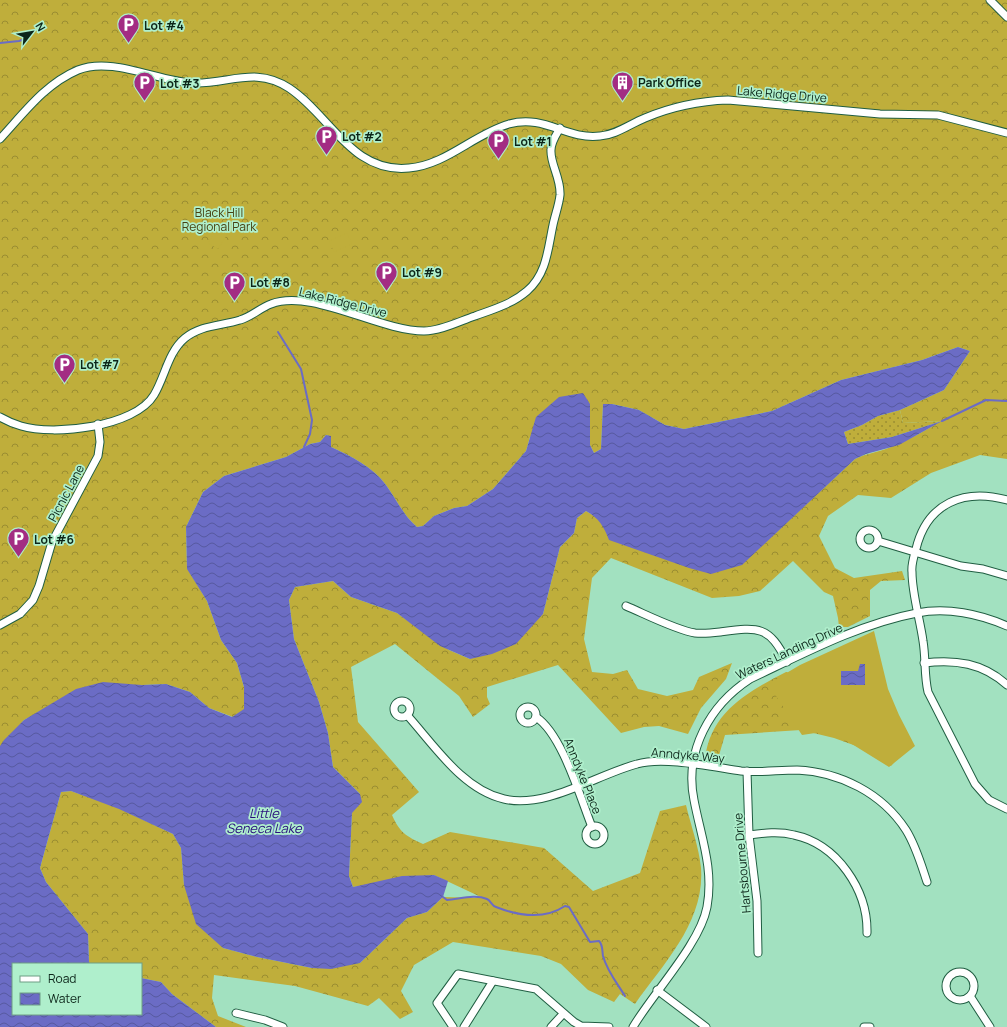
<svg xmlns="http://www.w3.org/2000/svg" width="1007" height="1027" font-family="Manrope,sans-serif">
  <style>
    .grass { fill: url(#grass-dots) }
    .forest { fill: url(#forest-crowns) }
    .pitch { fill: #bfae3b }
    .water { fill: url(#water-waves) }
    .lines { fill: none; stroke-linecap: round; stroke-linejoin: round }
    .stream { stroke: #6b6cc5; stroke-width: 2 }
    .minor-casing { stroke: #205e42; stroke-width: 9 }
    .minor { stroke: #fff; stroke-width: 7 }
    .labels { text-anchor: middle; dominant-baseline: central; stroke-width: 3.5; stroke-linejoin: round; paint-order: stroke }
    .poi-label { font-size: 12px; font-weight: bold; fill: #0c2519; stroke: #afefcc; text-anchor: start }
    .street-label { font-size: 12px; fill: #0c2519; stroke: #afefcc }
    .park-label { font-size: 12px; fill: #484112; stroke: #afefcc }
    .water-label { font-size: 13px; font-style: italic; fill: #280e7c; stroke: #afefcc }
  </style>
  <defs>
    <pattern id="grass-dots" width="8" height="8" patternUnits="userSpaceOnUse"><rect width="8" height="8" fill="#bfae3b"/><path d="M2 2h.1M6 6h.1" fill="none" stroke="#9a8d31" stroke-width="1.8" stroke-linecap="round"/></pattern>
    <pattern id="forest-crowns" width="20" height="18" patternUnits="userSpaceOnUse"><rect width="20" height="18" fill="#bfae3b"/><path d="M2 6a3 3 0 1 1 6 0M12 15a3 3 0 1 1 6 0" fill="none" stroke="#9a8d31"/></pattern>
    <pattern id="water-waves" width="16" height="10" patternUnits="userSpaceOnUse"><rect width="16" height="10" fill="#6b6cc5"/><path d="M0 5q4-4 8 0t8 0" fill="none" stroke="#56599f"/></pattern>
  </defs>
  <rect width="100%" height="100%" fill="#a2e1c0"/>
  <!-- grass -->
  <path class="grass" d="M900,410l3,13 39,-2 -50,16 -44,7 -4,-12 18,-7 16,-9z"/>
  <!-- forest -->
  <g class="forest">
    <path d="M0,0h1007v459l-27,-4 -49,18 -40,25 -33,-3 -30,21 -9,20 16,32 19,10 48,-7 3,9 -24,1 -11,9v26l-22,11h-9l-1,-9 -5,-22 -9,-4 -31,-31 -33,30 -21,5 -27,2 -101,-40 -19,20 -8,61 8,33 21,2 14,-4 11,19 29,7 26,-6 6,-13 33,-14 -6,16 -25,29 -13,26 -29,-8 -15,1 -23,6 -63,-68 -71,22v10l3,7 -17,13 -14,-21 -64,-52 -44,23 7,55 61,70 -27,23c8,18 14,21 31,29l27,-12 94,16 49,43 47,-18 20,-62 26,-6c5,21 13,42 15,63 4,54 -37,95 -66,136l-15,-10 -6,8 -26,-12 -27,-26 -20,-8 -88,-14 -39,23 -13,26 12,21 -13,7 -21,-21 -11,8 -73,-20 -81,-11 -2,23 6,18 28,11h-30l-44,-33 -11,-12 -20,-4v-14h-50l-2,-2 -1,-28 -42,-52 -6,-14 21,-76 10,-1 14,5 6,-1 82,39 8,14 3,37 39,63 34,9 55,11 48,-5 47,-45 20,-6 16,-15 40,1 -49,-23 -81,12 -4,-11 3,-64 8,-18 -27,-27 -5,-34 -9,-31 -25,-63 -5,-39 6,-13 38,-6 18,16 46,16 52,37 21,9 73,-45 17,-67 14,-14 3,-15 9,-7 10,6 146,47 113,-105c12,-6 24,-7 36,-12 17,-7 34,-16 50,-26l-38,2 -3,-13 44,-20 26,-39 -12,-4 -36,13 -81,20 -69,31 -88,18 -19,-4 -26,-15 -27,-6h-9l-2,45 -7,4 -4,-8 -1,-41 -59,33 -4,14 -33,38 -26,17 -13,2 -20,8 -11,10 -6,1c-14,-12 -20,-27 -31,-42 -13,-18 -35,-29 -55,-38l-1,-11 -4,-1 -6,7 -10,2 -24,13 -62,19 -21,16 -17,35 1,41 20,33 14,39 16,23 7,24 1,22 -12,8 -24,-9 -19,-16 -24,-8 -24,1 -93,21 -25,14 -24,29z"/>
    <path d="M786,672h1l118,78 -14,16 -18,-14 -39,-14 -33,-8 -76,5 -8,27 -8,-1 -4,-2c5,-47 44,-68 81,-87z"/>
  </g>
  <!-- pitch -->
  <g class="pitch">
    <path d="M218,227l10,6 -10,16 -10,-6z"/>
    <path d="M347,233l5,11 -18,8 -5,-11z"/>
    <path d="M874,631l14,58 11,26 16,31 -26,21 -42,-26 -25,-9 -20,3 -34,-51 32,-19z"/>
  </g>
  <!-- water -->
  <g class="water">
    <path d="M958,347l12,4 -26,39 -44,20 -22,6 -16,9 -18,7 4,12 44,-7 50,-16 -43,24 -33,9 -11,5 -113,106 -31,9 -22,-6 -80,-28c-5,-13 -10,-22 -23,-29l-9,7 -3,15 -14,14 -17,67 -27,30 -24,10 -22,5 -30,-13 -43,-33 -46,-16 -18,-16 -38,6 -6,13 5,39 25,63 9,31 5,34 27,27 2,8 -10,11 -3,63 4,11 49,-11 32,-1 14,6 -5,16 -16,15 -20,6 -47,45 -29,6 -19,-1 -55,-11 -34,-9 -27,-24 -12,-39 -3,-37 -8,-14 -54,-25 -48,-18 -10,1 -21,76 6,14 42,52 1,28 2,2h-78v50h128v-36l20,4 11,12 44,33h-216v-281l4,-6 20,-20 52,-31 27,-7 39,3 24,-1 24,8 19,16 23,9 12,-8v-22l-7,-24 -16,-23 -14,-39 -20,-32 -1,-42 17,-35 21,-16 62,-19 24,-13 10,-2 6,-7 5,1v11c20,9 42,20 55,38 11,15 17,30 31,42l6,-1 11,-10 20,-8 13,-2 26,-17 33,-38 10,-34 23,-20 24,-4 7,11v41l4,8 7,-4 2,-45h9l27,6 26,15 19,4 88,-18 69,-31 81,-20z"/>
    <path d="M860,664h5v21h-24v-14h17z"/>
  </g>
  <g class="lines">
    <!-- stream -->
    <g class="stream">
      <path d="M0,43l19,-2 11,-4"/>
      <path d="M278,332l23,37 11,51 -2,14 -6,13"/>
      <path d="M942,421l44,-21 21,1"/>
      <path d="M443,897l4,3c13,-1 28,-6 40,-1 4,2 5,7 9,8 23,9 48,13 69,-1l4,1 21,35 9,-1c4,4 3,9 4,15 4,15 14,27 22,40"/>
    </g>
    <defs>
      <g id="minor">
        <path d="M990,0l17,17"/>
        <path d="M0,139c24,-26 45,-55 78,-69 34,-14 81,12 116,13 35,1 62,-17 95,5 41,27 63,86 120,80 37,-3 65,-34 100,-44 36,-10 57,16 91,12 16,-1 30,-12 45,-18 26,-11 54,-17 83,-18l152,14 58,1 69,18"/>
        <path d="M0,417c7,4 14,7 21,9 33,10 114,1 133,-31 11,-18 14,-43 31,-57 16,-13 36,-12 55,-18 11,-3 20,-12 31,-16 40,-16 108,27 153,27 17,0 36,-10 51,-15 19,-7 37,-12 52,-25 20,-17 21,-43 26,-66 2,-10 6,-20 7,-30 1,-17 -10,-31 -9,-45 0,-8 5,-15 9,-22"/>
        <path d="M1007,500c-43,-12 -80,3 -91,49 -2,7 -5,16 -4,23 0,22 8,47 11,69 3,18 1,34 5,51l47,92 14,16 18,9"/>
        <circle cx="869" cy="539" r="9"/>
        <path d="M878,541l83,25 22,3 24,7"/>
        <path d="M626,606c19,8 50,24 69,27 8,1 17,0 25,-1 38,-5 49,-7 67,30"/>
        <path d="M0,625l20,-11 13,-14 6,-14 13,-44 46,-86 2,-14 -2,-18"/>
        <path d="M924,663c31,-4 59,0 83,22"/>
        <circle cx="402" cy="709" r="8"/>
        <circle cx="528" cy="715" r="8"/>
        <path d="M407,715c27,30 56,75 97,84 42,10 92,-24 133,-35 26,-8 76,3 104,7 18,2 37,-1 56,-1 43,2 85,23 109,60 10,16 15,34 21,52"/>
        <path d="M536,717c26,17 44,80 56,110"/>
        <path d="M747,771l2,64 8,66 1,52"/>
        <circle cx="595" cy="835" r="9"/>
        <path d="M749,835c15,-2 30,-4 45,0 43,9 74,55 73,98"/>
        <circle cx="960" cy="986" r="14"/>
        <path d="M657,990l49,37"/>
        <path d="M970,996l20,31"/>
        <path d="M236,1013l29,7 18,7"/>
        <path d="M453,1027l-16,-24 21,-29 78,15 38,33 7,4 28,1"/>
        <path d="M464,1027l29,-46"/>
        <path d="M551,1027l12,-13"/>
        <path d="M633,1027c20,-34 67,-83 74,-120 7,-38 -6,-70 -13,-107 -10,-49 16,-95 56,-121 53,-25 109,-55 167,-66 30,-6 63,1 90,13"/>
        <path d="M864,1027h6"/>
      </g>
    </defs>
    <!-- minor casing -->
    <use href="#minor" class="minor-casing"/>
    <!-- minor -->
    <use href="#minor" class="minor"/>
  </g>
  <!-- icons -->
  <defs>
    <symbol id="parking-pin" viewBox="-11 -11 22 30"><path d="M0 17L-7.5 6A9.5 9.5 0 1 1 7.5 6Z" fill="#a32c83" stroke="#afefcc"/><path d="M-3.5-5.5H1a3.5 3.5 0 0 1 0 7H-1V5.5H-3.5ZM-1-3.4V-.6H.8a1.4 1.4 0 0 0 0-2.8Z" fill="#fff"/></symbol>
    <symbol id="building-pin" viewBox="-11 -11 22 30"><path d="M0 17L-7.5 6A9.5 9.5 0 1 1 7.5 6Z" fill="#a32c83" stroke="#afefcc"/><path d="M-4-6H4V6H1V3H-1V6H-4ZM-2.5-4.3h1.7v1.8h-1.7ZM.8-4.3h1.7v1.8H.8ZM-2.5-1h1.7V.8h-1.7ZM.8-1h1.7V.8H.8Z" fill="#fff"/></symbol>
  </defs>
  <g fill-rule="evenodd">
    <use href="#parking-pin" x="116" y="12" width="25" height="34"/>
    <use href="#building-pin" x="610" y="70" width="25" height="34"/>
    <use href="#parking-pin" x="132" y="70" width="25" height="34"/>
    <use href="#parking-pin" x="314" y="124" width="25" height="34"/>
    <use href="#parking-pin" x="486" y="128" width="25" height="34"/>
    <use href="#parking-pin" x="374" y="260" width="25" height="34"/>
    <use href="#parking-pin" x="222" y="270" width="25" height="34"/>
    <use href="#parking-pin" x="52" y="352" width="25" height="34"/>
    <use href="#parking-pin" x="6" y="526" width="25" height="34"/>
  </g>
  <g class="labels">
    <!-- poi labels -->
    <g class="poi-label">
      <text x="144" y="25">Lot #4</text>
      <text x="638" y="82">Park Office</text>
      <text x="160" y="83">Lot #3</text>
      <text x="342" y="136">Lot #2</text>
      <text x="514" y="141">Lot #1</text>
      <text x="402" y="272">Lot #9</text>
      <text x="250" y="282">Lot #8</text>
      <text x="80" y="364">Lot #7</text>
      <text x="34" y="539">Lot #6</text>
    </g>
    <!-- street labels -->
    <g class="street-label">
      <text transform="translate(782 94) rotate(5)">Lake Ridge Drive</text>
      <text transform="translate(343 302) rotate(14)">Lake Ridge Drive</text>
      <text transform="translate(66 493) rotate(-62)">Picnic Lane</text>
      <text transform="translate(789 651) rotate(-25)">Waters Landing Drive</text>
      <text transform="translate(688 755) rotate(5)">Anndyke Way</text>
      <text transform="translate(583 776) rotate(68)">Anndyke Place</text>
      <text transform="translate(742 863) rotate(-95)">Hartsbourne Drive</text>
    </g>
    <!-- park labels -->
    <g class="park-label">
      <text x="219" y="212">Black Hill<tspan x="219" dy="14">Regional Park</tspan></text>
    </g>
    <!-- water labels -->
    <g class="water-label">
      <text x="264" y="813">Little<tspan x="264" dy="15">Seneca Lake</tspan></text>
    </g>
  </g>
  <!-- legend -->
  <rect x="12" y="963" width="130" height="52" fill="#afefcc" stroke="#6e9e84"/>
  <rect x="20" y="976" width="20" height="6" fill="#ffffff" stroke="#6e9e84"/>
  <text x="48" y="983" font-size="12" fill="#0c2519">Road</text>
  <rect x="20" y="993" width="20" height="12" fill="url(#water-waves)" stroke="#6e9e84"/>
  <text x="48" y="1003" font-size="12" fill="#0c2519">Water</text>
  <!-- north arrow -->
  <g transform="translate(32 32) rotate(59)" stroke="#afefcc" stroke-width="3" paint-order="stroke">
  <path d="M0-3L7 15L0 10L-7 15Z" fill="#0c2519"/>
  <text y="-6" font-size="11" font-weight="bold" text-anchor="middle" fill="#0c2519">N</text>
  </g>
</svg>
